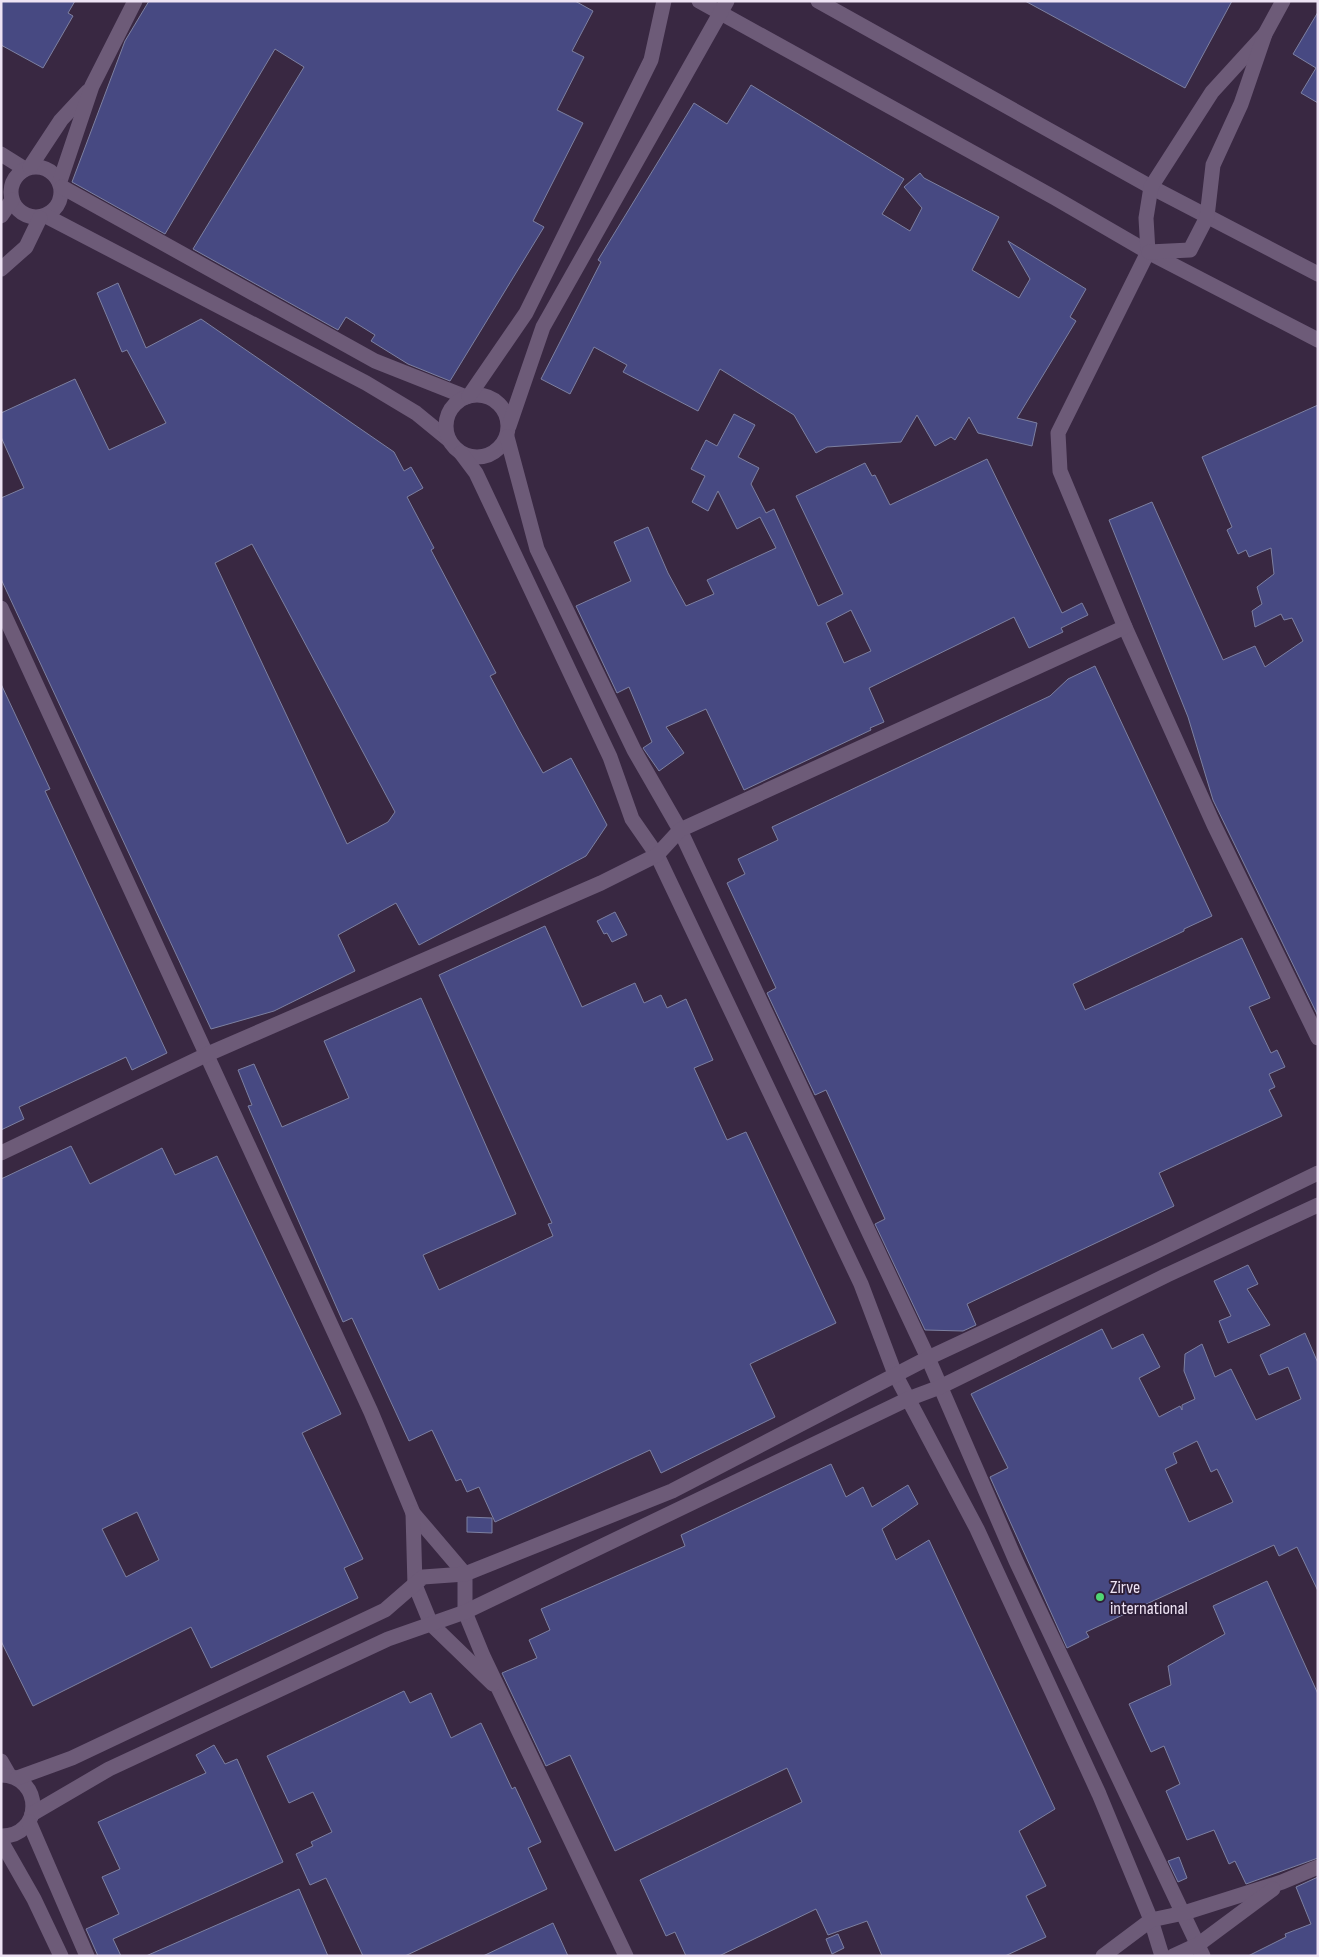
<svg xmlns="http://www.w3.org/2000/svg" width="1319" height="1957" font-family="'Sofia Sans Condensed',sans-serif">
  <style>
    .building { fill: #474982; stroke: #7d80a1; fill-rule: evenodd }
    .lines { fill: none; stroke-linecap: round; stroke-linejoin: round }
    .minor { stroke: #6d5b78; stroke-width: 15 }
    .poi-dot { fill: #50d674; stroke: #2e1f38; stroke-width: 2 }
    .labels { text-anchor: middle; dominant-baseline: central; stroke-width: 4; stroke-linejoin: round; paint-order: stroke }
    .poi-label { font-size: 18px; fill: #eee3f4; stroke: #2e1f38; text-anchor: start }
  </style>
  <rect width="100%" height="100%" fill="#392842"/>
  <!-- building -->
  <g class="building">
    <path d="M1,1h74l-7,12 5,3 -30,52 -42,-23z"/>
    <path d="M149,1h426l18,10 -21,40 12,6 -27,53 26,13 -50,98 11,6 -94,154 -42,-17 -37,-23 4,-6 -29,-18 -8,13 -145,-81 111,-182 -29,-18 -110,185 -93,-52 53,-141z"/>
    <path d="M1025,1h207l-47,87z"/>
    <path d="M1318,12v91l-17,-10 15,-25 -23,-14z"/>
    <path d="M751,85l153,94 -22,35 28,17 12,-23 -18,-21 16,-14 4,5 75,39 -27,53 47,28 11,-19 -22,-38 78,48 -16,28 6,4 -59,97 20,5 -5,23 -54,-13 -9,-16 -14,23 -4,-3 -16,9 -18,-31 -16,27 -74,5 -11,6 -22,-38 -74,-46 -22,42 -75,-39 4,-7 -33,-18 -24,47 -29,-15 60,-117 -3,-2 96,-157 33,21z"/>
    <path d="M118,283l28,65 55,-29 193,133 10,19 7,-4 12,21 -16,9 27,51 -3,2 65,123 -6,3 29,54 24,43 28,-15 36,67 -21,31 -167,89 -23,-42 -58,32 17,36 -81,40 -63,18 -210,-450v-81l23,-10 -23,-51v-24l74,-34 34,71 57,-27 -39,-73 -5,2 -25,-59zM252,544l143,268 -7,10 -41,22 -132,-281z"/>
    <path d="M1318,405v611l-105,-216 -25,-83 -79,-197 43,-18 71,158 32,-14 10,21 38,-26 -11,-23 -8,2 -3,-6 -26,13 -3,-16 10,-7 -5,-17 17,-13 -3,-26 -22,9 -3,-7 -8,4 -11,-24 5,-3 -30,-70z"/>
    <path d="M734,414l21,11 -17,32 21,11 -8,16 15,29 8,-4 44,97 25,-12 -47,-98 69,-33 7,13 3,-1 15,30 97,-46 75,154 20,-10 6,12 -27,13 2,4 -34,16 -15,-31 -145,71 15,34 -14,6 1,2 -127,60 -38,-81 -40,18 18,26 -25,18 -16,-23 9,-6 -23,-55 -12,6 -41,-87 55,-25 -17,-39 34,-15 20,46 18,33 28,-12 -7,-14 69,-32 -16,-31 -23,12 -19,-38 -10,20 -16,-9 13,-26 -14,-7 15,-29 11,6zM851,610l20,41 -27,12 -18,-40z"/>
    <path d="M1095,666l117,250 -28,13v2l-111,53 12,26 157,-72 28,60 -21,9 22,46 6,-3 8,17 -16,7 6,13 -6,3 13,26 -123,57 15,33 -207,98 9,21 -13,6 -38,-1 -50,-106 10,-5 -59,-129 -11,5 -48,-102 9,-5 -49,-105 18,-9 -7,-15 40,-19 -6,-13 278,-131 18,-17z"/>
    <path d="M1,684l49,105 -5,2 122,262 -35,17 -6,-13 -107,50 5,12 -23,11z"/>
    <path d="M615,912l12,23 -15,7 -5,-9 -3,1 -7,-13z"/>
    <path d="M545,926l37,81 53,-24 9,20 17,-8 6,13 19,-9 27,61 -19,8 33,72 19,-8 90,191 -86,41 25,53 -114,56 -11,-23 -155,72 -16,-35 -12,5 -6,-13 -5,2 -24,-51 -23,11 -57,-123 -9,4 -95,-216 4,-1 -14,-35 16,-6 28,63 67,-29 -25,-57 97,-43 95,216 -93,41 16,35 114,-54 -5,-12 4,-1 -113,-248z"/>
    <path d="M71,1146l19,38 72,-36 13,27 42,-19 124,258 -39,19 61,126 -19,9 14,30 -147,70 -20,-41 -158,79 -32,-65v-462zM137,1512l22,48 -33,17 -24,-48z"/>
    <path d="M1248,1265l10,19 -11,5 23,36 -42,18 -9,-22 12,-5 -17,-35z"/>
    <path d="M1102,1329l10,20 31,-15 17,33 -21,11 20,39 21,-11 2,4v-5l13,-6 -11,-28 1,-17 17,-10 13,33 16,-8 25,51 45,-21 -13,-32 -19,8 -9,-20 45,-22 13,30v228l-21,-44 -18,9 -5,-11 -188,87 3,5 -22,11 -77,-171 18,-9 -37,-74zM1197,1441l14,31 6,-3 16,33 -44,20 -24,-53 12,-6 -4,-10z"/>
    <path d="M831,1464l15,33 17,-10 9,20 36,-22 10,19 -36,25 14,31 33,-20 126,269 -36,22 27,55 -20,10 20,41 -41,19h-123l-15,-35 -39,14 -12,-26 -97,47h-33l-11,-24 -9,4 -26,-56 162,-78 -15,-34 -172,83 -45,-96 -24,11 -44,-93 35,-15 -8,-18 21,-10 -9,-21 144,-63 -4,-11z"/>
    <path d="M467,1517l25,1v15l-25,-1z"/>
    <path d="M1267,1581l51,113v164l-72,26 -11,-23 -6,3 -15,-34 -27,10 -21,-49 14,-7 -16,-38 -13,6 -22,-48 42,-19 -3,-19 57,-32 -12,-28z"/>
    <path d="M404,1691l6,12 21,-10 20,45 30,-15 31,66 3,-2 26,55 -13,6 19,41 -142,67h-42l-37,-78 -16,7 -14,-31 17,-8 -2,-4 21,-10 -19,-40 -24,11 -22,-47z"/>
    <path d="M214,1745l11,19 12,-5 46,103 -170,77 8,17h-23l-12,-27 33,-15 -17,-37 18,-8 -22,-47 108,-49 -10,-18z"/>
    <path d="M1179,1857l8,21 -9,4 -10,-21z"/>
    <path d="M1318,1877v79h-70l38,-19 -1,-3 26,-10 -15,-37z"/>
    <path d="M299,1889l29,67h-182z"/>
    <path d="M553,1923l15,33h-85z"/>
    <path d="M838,1934l6,14 -12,6 -6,-15z"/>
  </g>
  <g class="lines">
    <!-- minor -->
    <g class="minor">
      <path d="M699,1l356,197 93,54 170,88"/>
      <path d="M818,1l333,186 167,87"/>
      <path d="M1265,34l-53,58 -61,95 -5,31 2,34 -90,181 2,38 65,156 89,198 104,213"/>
      <path d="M1,154l24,15"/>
      <circle cx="36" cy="192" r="25"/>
      <path d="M30,167l31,-47 27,-29"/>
      <path d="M60,181l32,-95 43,-85"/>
      <path d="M62,187l313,174 91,36"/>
      <path d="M1,216l11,-16"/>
      <path d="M46,216l320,167 50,30 33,27"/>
      <path d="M1149,252l41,-2 17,-33 6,-52 28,-61 24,-70 18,-33"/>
      <path d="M1,269l25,-22 14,-29"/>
      <circle cx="477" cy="426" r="31"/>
      <path d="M469,396l57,-83 125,-253 13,-59"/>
      <path d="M509,426l34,-99 184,-326"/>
      <path d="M507,437l30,112 97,201 46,80 248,528 88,203 187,395"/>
      <path d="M461,453l15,20 134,284 22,62 25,36 204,429 34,90 82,155 122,265 52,126 11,36"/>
      <path d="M1,608l370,804 42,101 52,61v38l18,44 143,300"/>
      <path d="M1,1153l207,-99 393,-171 56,-28 23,-25 445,-203"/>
      <path d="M413,1513l2,72 16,39 62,60"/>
      <path d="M1,1761l8,14"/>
      <path d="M1,1775c43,1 42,62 0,61"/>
      <path d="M17,1778l55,-20 313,-148 38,-33 42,-3 207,-83 256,-133 229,-107 161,-78"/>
      <path d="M32,1814l77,-45 279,-130 77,-27 443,-213 32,-12 227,-112 151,-70"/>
      <path d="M29,1822l58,134"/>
      <path d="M1,1841l33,58 27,57"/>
      <path d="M1103,1956l48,-36 33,-7 98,-31 36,-15"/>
      <path d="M1173,1956l26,-12 74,-55"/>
    </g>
  </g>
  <!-- markers -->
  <circle class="poi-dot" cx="1100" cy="1597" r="5"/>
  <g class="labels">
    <!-- poi labels -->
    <g class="poi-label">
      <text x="1110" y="1587">Zirve<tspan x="1110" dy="21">international</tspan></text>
    </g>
  </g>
  <!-- border -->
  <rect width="1319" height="1957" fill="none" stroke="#eee3f4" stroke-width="5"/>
</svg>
